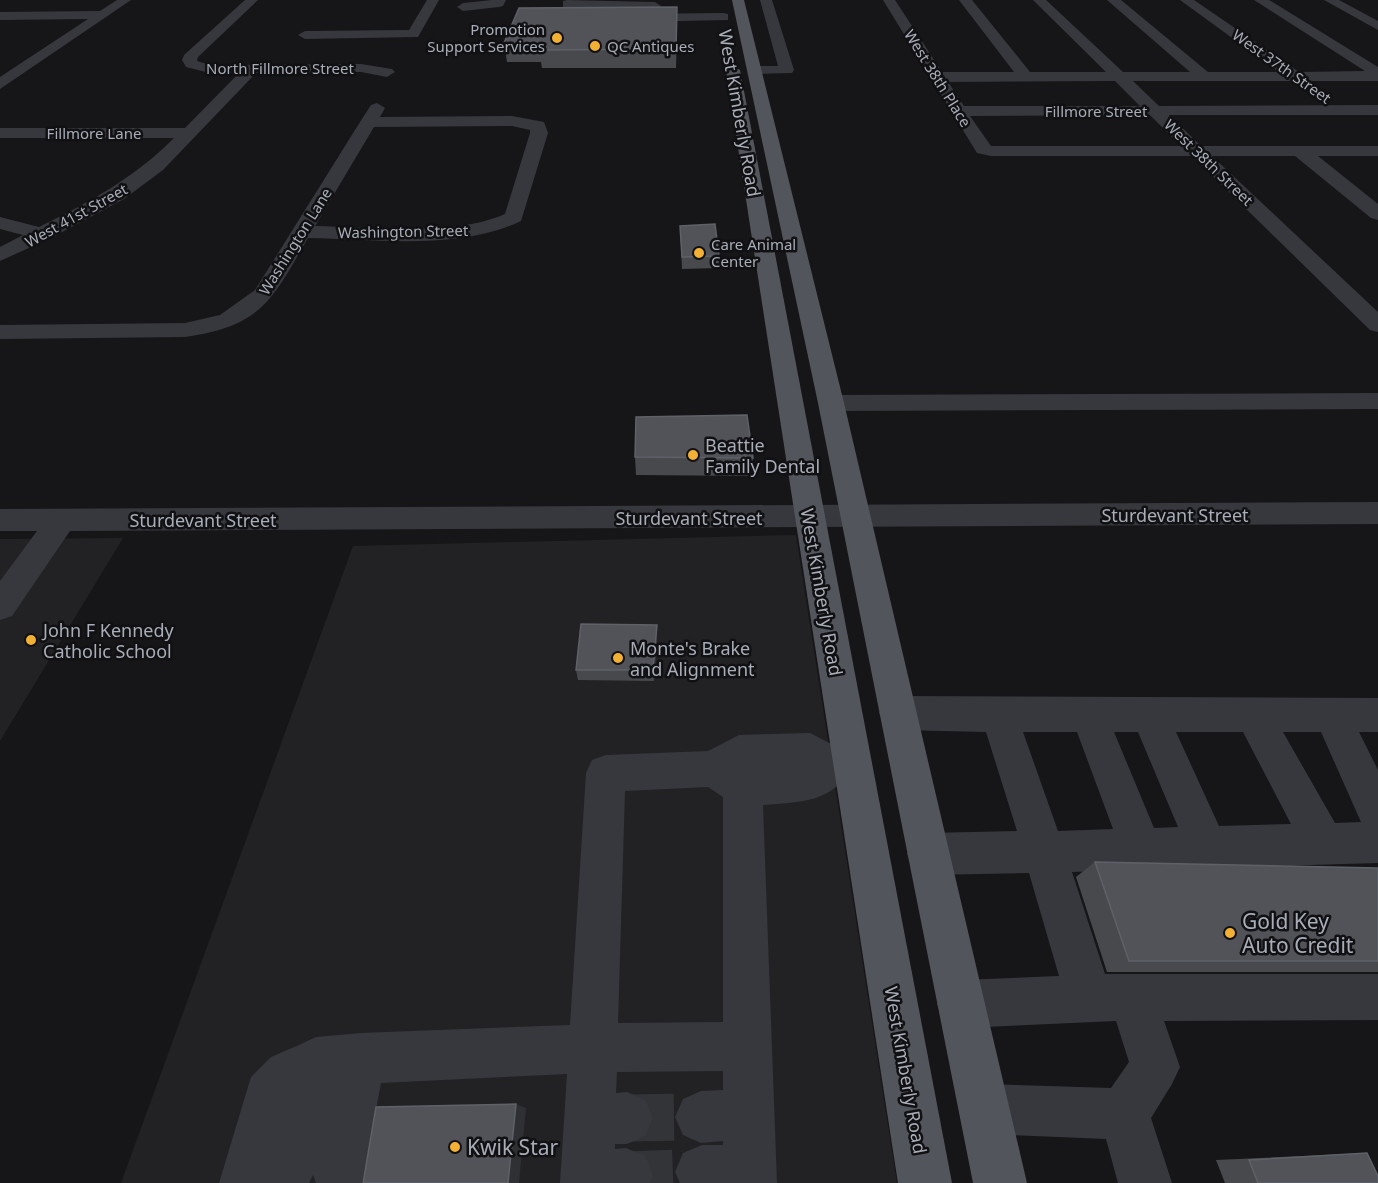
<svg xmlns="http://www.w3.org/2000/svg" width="1378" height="1183" font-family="'Noto Sans',sans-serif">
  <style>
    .built { fill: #222225 }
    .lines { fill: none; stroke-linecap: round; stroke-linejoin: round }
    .minor-tunnel { stroke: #333438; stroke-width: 47; stroke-dasharray: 47 24; stroke-linecap: butt }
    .minor { fill: #37383d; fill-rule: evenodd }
    .major { fill: #53555c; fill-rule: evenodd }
    .wall { fill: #47494d }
    .shaded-wall { fill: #2f3033 }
    .building { fill: #525359; stroke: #5f6168; stroke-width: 1.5 }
    .poi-dot { fill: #f2b134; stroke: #111113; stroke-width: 2 }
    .labels { text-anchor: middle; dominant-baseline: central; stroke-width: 5; stroke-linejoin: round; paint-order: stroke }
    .far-poi-label { font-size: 15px; fill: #a8adb8; stroke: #111113; text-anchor: start }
    .far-street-label { font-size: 15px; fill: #a8adb8; stroke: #111113 }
    .street-label { font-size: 18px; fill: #a8adb8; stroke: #111113 }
    .poi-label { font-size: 18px; fill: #a8adb8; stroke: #111113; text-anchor: start }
    .near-poi-label { font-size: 21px; fill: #a8adb8; stroke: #111113; text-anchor: start }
  </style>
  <rect width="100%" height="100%" fill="#161618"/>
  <!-- built -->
  <g class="built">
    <path d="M796,535l101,648h-776l232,-637z"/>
    <path d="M123,538l-123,203v-202z"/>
  </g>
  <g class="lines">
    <!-- minor-tunnel -->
    <g class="minor-tunnel">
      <path d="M627,1118l74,-1"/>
      <path d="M626,1175l76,-3"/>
    </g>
    <!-- minor -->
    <g class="minor">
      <path d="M117,0h14l-131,89v-12l88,-58 -88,1v-8l100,-1z"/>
      <path d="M245,0h13l-60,57 -1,4 13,4 151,-1 31,5 3,3 -8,5 -26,-5 -105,1 -93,97 -39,29 -73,39 -51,23v-14l23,-12 -23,-6v-12l39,10c52,-26 94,-48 135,-89h-174v-10h185l54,-55h-29l-24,-6 -4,-7 2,-5z"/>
      <path d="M427,0h12l-21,37 -113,2 -7,-4 7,-4 104,-1z"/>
      <path d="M492,0h14l-3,6 -4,1 -36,4 -6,-4 6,-4z"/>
      <path d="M567,0l88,2 6,4 -6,4 -92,-3v-6z"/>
      <path d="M760,0h12l22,70 -2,3 -38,1 -7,-4 7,-4h24z"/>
      <path d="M883,0h12l47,72h72l-55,-72h13l58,72h76l-73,-72h13l77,72h67l-83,-72h14l87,72h71l-99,-72h14l105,72 66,-1 -111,-71h15l109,67v14h-245l26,25 219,-1v10h-209l32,31h177v10h-60l60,48v16l-7,-2 -76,-62h-83l166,156v20l-8,-2 -178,-174h-201l-14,-3zM1115,81l25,25h-176l-16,-24zM1150,115l31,31h-190l-21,-30z"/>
      <path d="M1324,0h15l39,21v9z"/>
      <path d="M723,13l5,1v6l-96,2 -7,-4 7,-4z"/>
      <path d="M377,103l8,5 -5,9 132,-1 32,6 4,11 -27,88c-63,30 -145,18 -213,17 -36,62 -46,88 -123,99l-185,2v-14l185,-2 35,-8 35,-25 105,-168 11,-17zM512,126l18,4v3l-25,81c-52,23 -133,13 -190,12l59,-99z"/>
      <path d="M1378,393v16l-547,2 -9,-2 -4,-6 4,-6 9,-2z"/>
      <path d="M1378,502v22l-1308,7 -58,85 -12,4v-39l37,-50h-37v-22z"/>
      <path d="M898,696l480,2v34h-19l19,38v93l-306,9 33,102h273v46l-214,1 16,46 -8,17 -21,34 21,65h-54l-12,-44 -122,-5 -18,-7 -7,-18 7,-18 18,-7 127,4 18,-26 -13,-41 -155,7 -17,-7 -7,-17 7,-17 17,-7 98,-4 -30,-103 -101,2 -15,-6 -6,-15 6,-15 15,-6 89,-2 -31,-99 -88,-2 -13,-5 -6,-12 6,-12zM1023,732h54l36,97 -55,2zM1114,732h24l40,95 -24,1zM1176,732h67l48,92 -72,2zM1283,732h38l40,90 -26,1z"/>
      <path d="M810,733l37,19 5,13c-17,38 -52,37 -89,40l14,378h-97l-5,-11 8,-19 19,-8h21v-4l-22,2 -18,-8 -8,-18 8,-18 18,-8 22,-1v-19l-106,1 -1,21 11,-1 18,8 8,18 -8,18 -18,8h-12v5l11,-1 19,8 8,19 -4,8h-89l7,-109 -186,9 -19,100h-46l-3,-8 -4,8h-90l32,-106 20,-20 28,-12 17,-8 45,-4 209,-8 16,-252 6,-13 14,-5 102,-4 31,-16zM708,787l15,10v225l-105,1 7,-232z"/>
    </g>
    <!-- major -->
    <g class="major">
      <path d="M732,0h12l100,403 183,780h-54l-155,-780z"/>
      <path d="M733,66l7,4 212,1113h-54l-172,-1113z"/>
    </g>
  </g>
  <!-- wall -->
  <g class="wall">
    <path d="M677,25l-1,43h-134l-1,-6h-34l-3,-19z"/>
    <path d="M680,226l39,30v12l-37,1z"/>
    <path d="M635,457l118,1 -2,18 -115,-1z"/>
    <path d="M657,625v11l-3,45 -76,-1 -2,-10z"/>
    <path d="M1095,862l283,6v104h-271l-31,-95z"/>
    <path d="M1367,1153l11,30h-153l-9,-23z"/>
  </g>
  <!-- shaded-wall -->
  <g class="shaded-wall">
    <path d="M677,7v18l-1,43v-19z"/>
    <path d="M657,625v11l-3,45 -1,-11z"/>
    <path d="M516,1104l10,4 -7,75h-11z"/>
  </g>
  <!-- building -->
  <g class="building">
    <path d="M677,7l-1,42 -136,1 2,-7h-38l15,-35z"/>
    <path d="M715,224l4,32 -37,1 -2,-31z"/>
    <path d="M747,415l6,43 -118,-1 1,-40z"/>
    <path d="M581,624l76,1 -4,45h-77z"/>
    <path d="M1095,862l283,6v93h-249z"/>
    <path d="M516,1104l-8,79h-145l13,-76z"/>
    <path d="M1367,1153l11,23v7h-120l-9,-23z"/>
  </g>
  <!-- markers -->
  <g class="poi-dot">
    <circle cx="557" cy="38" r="6"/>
    <circle cx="595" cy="46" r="6"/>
    <circle cx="699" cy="253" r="6"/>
    <circle cx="693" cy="455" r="6"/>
    <circle cx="31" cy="640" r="6"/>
    <circle cx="618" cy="658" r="6"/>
    <circle cx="1230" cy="933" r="6"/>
    <circle cx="455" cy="1147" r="6"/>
  </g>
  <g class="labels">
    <!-- far-poi labels -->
    <g class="far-poi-label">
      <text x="545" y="29" text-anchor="end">Promotion<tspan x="545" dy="17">Support Services</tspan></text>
      <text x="607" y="46">QC Antiques</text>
      <text x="711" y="244">Care Animal<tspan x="711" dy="17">Center</tspan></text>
    </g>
    <!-- far-street labels -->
    <g class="far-street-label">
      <text transform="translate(1282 66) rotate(35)">West 37th Street</text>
      <text x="280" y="68">North Fillmore Street</text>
      <text transform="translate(938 78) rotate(58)">West 38th Place</text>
      <text x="1096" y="111">Fillmore Street</text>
      <text x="94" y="133">Fillmore Lane</text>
      <text transform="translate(1209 162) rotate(44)">West 38th Street</text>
      <text transform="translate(76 215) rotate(-29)">West 41st Street</text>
      <text transform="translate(403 231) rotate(-1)">Washington Street</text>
      <text transform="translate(295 241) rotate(-58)">Washington Lane</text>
    </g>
    <!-- street labels -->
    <g class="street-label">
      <text transform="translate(740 113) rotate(80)">West Kimberly Road</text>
      <text x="1175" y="515">Sturdevant Street</text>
      <text x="689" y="518">Sturdevant Street</text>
      <text x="203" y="520">Sturdevant Street</text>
      <text transform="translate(822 592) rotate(80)">West Kimberly Road</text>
      <text transform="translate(906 1070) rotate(80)">West Kimberly Road</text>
    </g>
    <!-- poi labels -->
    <g class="poi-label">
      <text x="705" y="445">Beattie<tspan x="705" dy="21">Family Dental</tspan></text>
      <text x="43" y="630">John F Kennedy<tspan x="43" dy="21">Catholic School</tspan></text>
      <text x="630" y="648">Monte's Brake<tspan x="630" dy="21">and Alignment</tspan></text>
    </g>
    <!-- near-poi labels -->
    <g class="near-poi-label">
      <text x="1242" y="921">Gold Key<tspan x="1242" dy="24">Auto Credit</tspan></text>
      <text x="467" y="1147">Kwik Star</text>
    </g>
  </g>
</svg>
